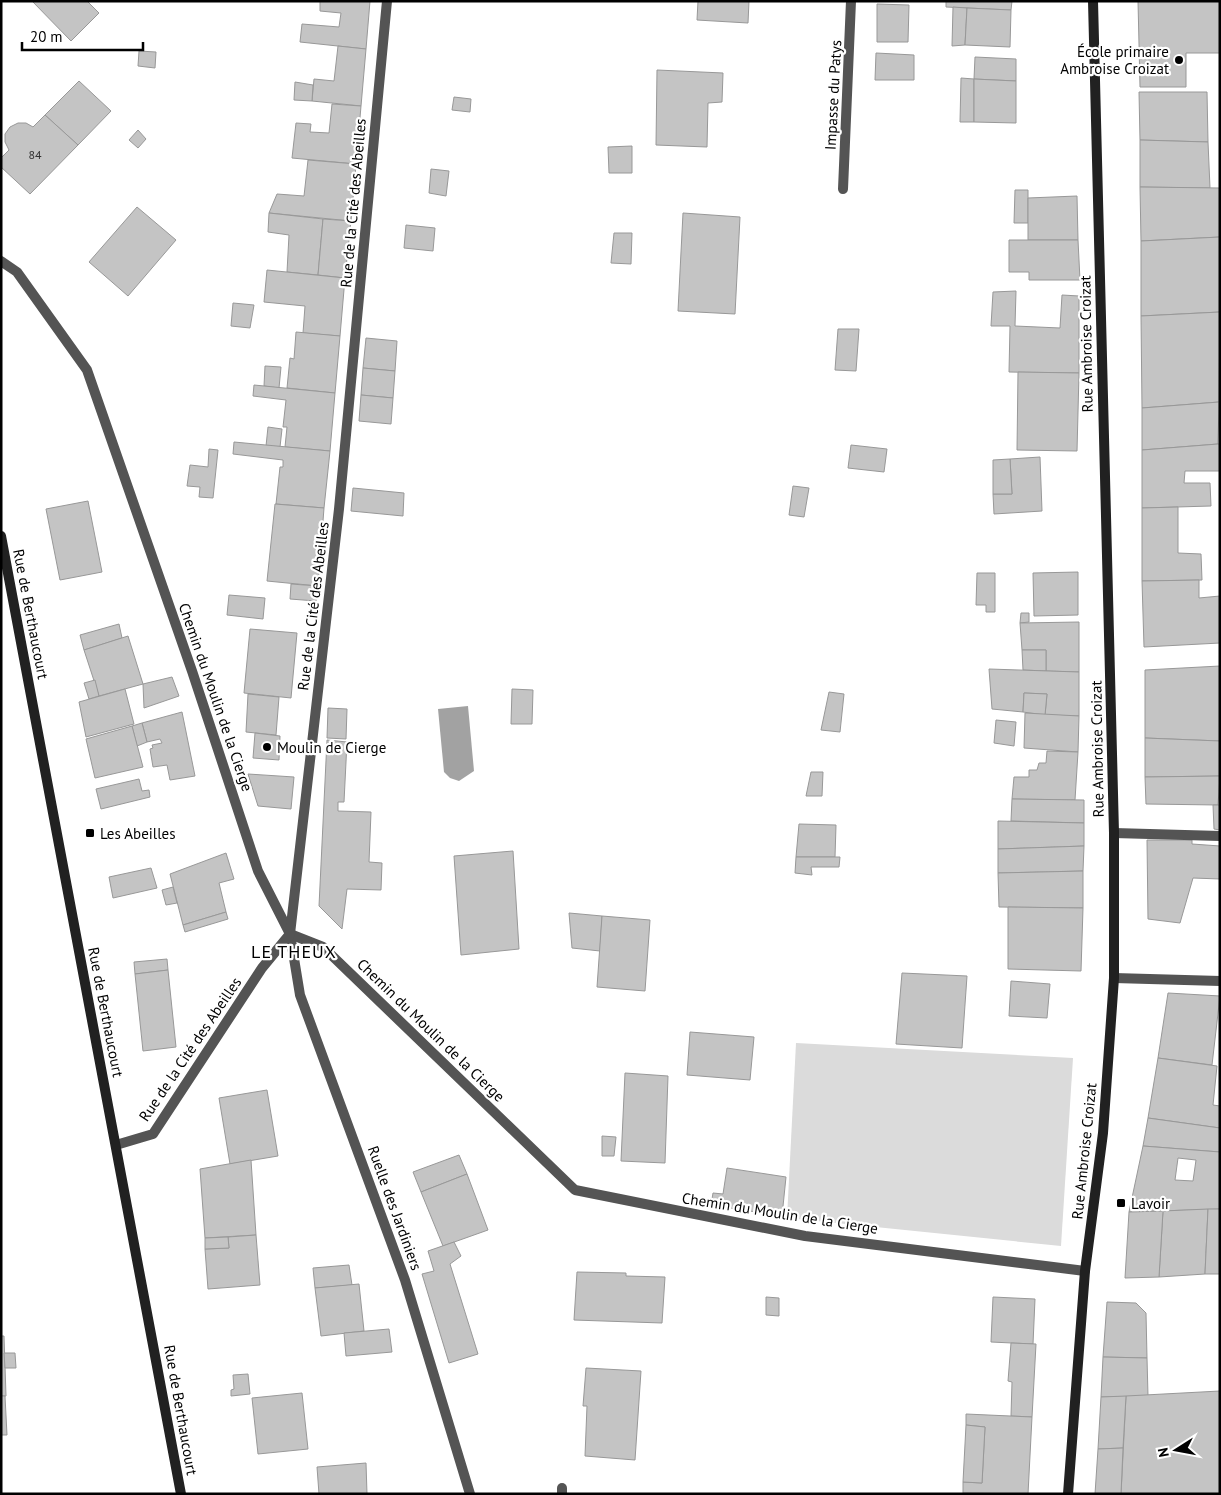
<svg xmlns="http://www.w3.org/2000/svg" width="1221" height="1495" font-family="'PT Sans',sans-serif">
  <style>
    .green { fill: #dbdbdb }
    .water { fill: #a2a2a2 }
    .building { fill: #c4c4c4; stroke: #989898; fill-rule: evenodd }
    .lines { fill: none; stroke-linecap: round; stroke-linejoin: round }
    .lane { stroke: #545454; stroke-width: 10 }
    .street { stroke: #545454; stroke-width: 10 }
    .secondary { stroke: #212121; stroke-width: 10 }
    .poi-dot { fill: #000; stroke: #fff; stroke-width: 2 }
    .labels { text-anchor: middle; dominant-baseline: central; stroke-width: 4.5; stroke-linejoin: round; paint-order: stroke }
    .number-label { font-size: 12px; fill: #313131 }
    .poi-label { font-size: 15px; fill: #000; stroke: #fff; text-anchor: start }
    .street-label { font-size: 15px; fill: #000; stroke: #fff }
    .quarter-label { font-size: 18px; letter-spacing: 1px; fill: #000; stroke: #fff }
  </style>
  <rect width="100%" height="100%" fill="#fff"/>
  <!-- green -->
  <path class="green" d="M796,1043l277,15 -12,188 -274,-28z"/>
  <!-- water -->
  <path class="water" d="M468,706l6,65 -15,10 -9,-3 -6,-6 -6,-63z"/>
  <!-- building -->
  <g class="building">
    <path d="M32,1h55l12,12 -28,28z"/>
    <path d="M320,1h50l-4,48 -66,-7 2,-18 37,3 2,-14 -21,-2z"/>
    <path d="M698,1h51l-1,22 -51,-3z"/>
    <path d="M946,1h66l-1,9 -65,-3z"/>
    <path d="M1138,1h82v52h-34v34h-46z"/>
    <path d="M877,4l32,1 -1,37h-31z"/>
    <path d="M953,7l14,1 -2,37 -13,1z"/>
    <path d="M967,8l44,2 -1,37 -45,-2z"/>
    <path d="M338,46l28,3 -5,57 -49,-5 2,-22 20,2z"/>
    <path d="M139,51l17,1 -1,16 -17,-2z"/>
    <path d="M876,53l38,2v25h-39z"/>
    <path d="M975,57l41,2v22l-42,-2z"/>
    <path d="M657,70l66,3 -1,29 -14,1 -1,44 -51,-2z"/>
    <path d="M961,78l13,1v43h-14z"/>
    <path d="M974,79l42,2v42l-42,-1z"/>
    <path d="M79,81l32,30 -33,34 -33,-30z"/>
    <path d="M295,82l18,3 -1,16 -18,-1z"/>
    <path d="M1139,92h68l1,50 -68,-2z"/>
    <path d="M454,97l17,2 -1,13 -18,-2z"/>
    <path d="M332,104l29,2 -5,58 -64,-6 4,-35 15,1 -1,8 19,1z"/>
    <path d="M45,115l33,30 -48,49 -29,-27v-9l8,-8 -4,-8v-8l5,-7 8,-4h8l7,4z"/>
    <path d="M138,130l8,9 -8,9 -9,-8z"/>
    <path d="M1140,140l68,2 2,46 -70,-1z"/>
    <path d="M632,146v27h-23l-1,-26z"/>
    <path d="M308,160l48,4 -5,57 -82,-8 8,-19 27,2z"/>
    <path d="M431,169l18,2 -3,25 -17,-3z"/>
    <path d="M1140,187l80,1v49l-79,4z"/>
    <path d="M1015,190h13v33h-14z"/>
    <path d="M1077,196l1,44h-50v-42z"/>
    <path d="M137,207l39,33 -48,56 -39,-34z"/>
    <path d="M269,213l54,6 -5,56 -31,-3 2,-37 -21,-3z"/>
    <path d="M683,213l57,4 -5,97 -57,-3z"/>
    <path d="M323,219l28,2 -6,57 -27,-3z"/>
    <path d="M406,225l29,3 -2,23 -29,-3z"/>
    <path d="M614,233h18l-1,31 -20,-1z"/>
    <path d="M1220,237v75l-79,4v-75z"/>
    <path d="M1009,240h69l2,40h-51v-8h-20z"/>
    <path d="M267,270l78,8 -5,58 -37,-3 2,-27 -41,-4z"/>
    <path d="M1016,291l-1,35 45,2 2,-33 17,1v77l-70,-1 1,-46h-19l2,-34z"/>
    <path d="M233,303l21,2 -4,23 -19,-2z"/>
    <path d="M1220,312l-1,90 -77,6 -1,-92z"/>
    <path d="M838,329h21l-3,42 -21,-1z"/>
    <path d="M296,332l44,4 -5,57 -48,-5 3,-30 4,1z"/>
    <path d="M366,338l31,3 -2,30 -32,-3z"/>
    <path d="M265,366l16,1 -2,21 -15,-2z"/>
    <path d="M363,368l32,3 -2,27 -32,-3z"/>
    <path d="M1018,372l61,1 -2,78 -60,-1z"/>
    <path d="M254,385l81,8 -5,58 -45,-4 2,-20h-4l3,-27 -33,-4z"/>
    <path d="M361,395l32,3 -2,26 -32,-3z"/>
    <path d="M1219,402l-1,42 -76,6v-42z"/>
    <path d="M268,427l14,2 -2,18 -14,-1z"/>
    <path d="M234,442l96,9 -6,57 -48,-4 4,-37h3v-7l-50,-6z"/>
    <path d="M1218,444h2v27h-35l-1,12h26l1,23 -69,2v-58z"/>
    <path d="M851,445l36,4 -3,23 -36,-4z"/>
    <path d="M209,449l9,1 -5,48 -14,-1 1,-10 -13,-1 3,-21 18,2z"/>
    <path d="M1040,457l2,54 -48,3 -1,-20h19l-2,-35z"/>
    <path d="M1010,459l2,35h-19v-34z"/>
    <path d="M793,486l16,2 -5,29 -15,-2z"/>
    <path d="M353,488l51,5 -1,23 -52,-5z"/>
    <path d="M88,501l14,71 -42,8 -14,-71z"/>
    <path d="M275,504l49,4 -6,78 -51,-5z"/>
    <path d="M1178,507v46l23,1 1,26 -60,1v-73z"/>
    <path d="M1078,572v43l-44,1 -1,-43z"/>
    <path d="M977,573h18v39h-9v-7h-10z"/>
    <path d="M1199,580v18l21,-2v47l-76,4 -2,-66z"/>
    <path d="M291,584l27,2 -2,15 -26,-2z"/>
    <path d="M229,595l36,3 -2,21 -36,-4z"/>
    <path d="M1021,613h8v9l-9,1z"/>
    <path d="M1079,622v50l-33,-1v-21h-24l-2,-27z"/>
    <path d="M119,624l3,14 -38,12 -4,-15z"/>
    <path d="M250,629l47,4 -6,65 -47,-5z"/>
    <path d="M128,636l15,48 -44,12 -15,-46z"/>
    <path d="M1022,650h24v21l-23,-1z"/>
    <path d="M1220,666v75l-75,-3v-68z"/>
    <path d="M989,669l90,3v44l-34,-1 2,-21 -23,-1 -1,19 -31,-3z"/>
    <path d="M172,677l7,19 -35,12 -1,-24z"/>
    <path d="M95,680l4,16 -10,3 -5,-16z"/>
    <path d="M125,689l9,35 -48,13 -7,-35z"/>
    <path d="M512,689l21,1 -1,34h-21z"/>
    <path d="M829,692l15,2 -4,38 -19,-2z"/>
    <path d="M1024,693l23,1 -2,21 -22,-3z"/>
    <path d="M248,694l31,3 -3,38 -30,-3z"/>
    <path d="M328,708l19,1 -1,30 -19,-1z"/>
    <path d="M182,712l13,64 -25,4 -3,-15 -14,2 -3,-18 3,-1 -1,-3 10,-2 -2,-4 -13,3 -5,-19z"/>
    <path d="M1025,713l54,3 -1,36 -54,-4z"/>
    <path d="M996,720l20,2 -2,24 -20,-3z"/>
    <path d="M142,723l5,19 -10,4 -5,-20z"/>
    <path d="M132,726l11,41 -48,11 -9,-39z"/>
    <path d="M255,733l25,3 -1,24 -26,-2z"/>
    <path d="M1145,738l75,3v35l-75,1z"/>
    <path d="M327,740l20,2 -3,60h-6v9l33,1 -2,50 13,1 -1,27 -34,-1 -5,40 -23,-23z"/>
    <path d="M1047,751l31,1 -3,48 -63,-1 2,-22h15v-7h8l2,-7h7z"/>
    <path d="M811,772h12l-1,24h-16z"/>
    <path d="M248,774l46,3 -3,32 -33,-3z"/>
    <path d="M1220,776l-2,29 -72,-1 -1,-27z"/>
    <path d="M139,779l3,12 7,-1 1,7 -49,12 -5,-20z"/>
    <path d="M1012,799l72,1v23l-73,-2z"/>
    <path d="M1213,805h7v25l-6,-1z"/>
    <path d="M998,821l86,2v23l-86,3z"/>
    <path d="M799,824l37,1 -1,32h-39z"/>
    <path d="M1147,840h45v4l28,2v33l-27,-1 -13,45 -32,-4z"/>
    <path d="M1084,846l-1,25 -85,2v-24z"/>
    <path d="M513,851l6,98 -58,6 -7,-99z"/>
    <path d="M226,853l8,26 -15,4 7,29 -43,13 -13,-51z"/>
    <path d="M796,857h44l-1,10h-28l1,8 -17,-2z"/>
    <path d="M151,868l6,20 -44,10 -4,-21z"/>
    <path d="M1083,871v37l-84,-1 -1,-34z"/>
    <path d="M173,887l4,16 -11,2 -4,-15z"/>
    <path d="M1008,907l75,1 -2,63 -73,-2z"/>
    <path d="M226,912l2,7 -43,13 -2,-7z"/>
    <path d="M569,913l33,3 -2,35 -28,-3z"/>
    <path d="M602,916l48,4 -5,71 -48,-4z"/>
    <path d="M167,959l1,11 -33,4 -1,-12z"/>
    <path d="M168,970l8,77 -33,4 -8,-77z"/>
    <path d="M902,973l65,3 -5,72 -66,-4z"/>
    <path d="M1011,981l39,3 -3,34 -38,-2z"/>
    <path d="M1168,993l52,3 -8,69 -54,-7z"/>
    <path d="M690,1032l64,5 -4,43 -63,-5z"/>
    <path d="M1158,1058l59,8 -4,39 7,1v22l-72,-10z"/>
    <path d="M625,1073l43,3 -3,87 -44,-2z"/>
    <path d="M267,1090l11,66 -48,8 -11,-66z"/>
    <path d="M1148,1118l72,10v24l-77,-6z"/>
    <path d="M602,1136l14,1 -2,19h-12z"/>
    <path d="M1143,1146l77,6v57l-91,3zM1178,1158l18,2 -3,21 -18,-1z"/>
    <path d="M459,1155l8,19 -46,18 -8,-20z"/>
    <path d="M251,1160l5,75 -51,3 -5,-69z"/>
    <path d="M727,1168l59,9 -4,39 -71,-11 2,-12 10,1z"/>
    <path d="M467,1174l21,56 -45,16 -22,-54z"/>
    <path d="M1208,1209l-3,65 -46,3 4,-66z"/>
    <path d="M1208,1209h12v65h-15z"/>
    <path d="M1163,1211l-4,66 -34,1 4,-66z"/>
    <path d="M256,1235l4,50 -52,4 -3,-40 24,-1 -1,-11z"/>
    <path d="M228,1237l1,11 -24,1v-11z"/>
    <path d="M454,1242l7,14 -11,8 28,90 -29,9 -27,-89 12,-3 -6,-20z"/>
    <path d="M349,1265l3,20 -37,3 -2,-20z"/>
    <path d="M577,1272l49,1v3l39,1 -3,46 -88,-3z"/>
    <path d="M359,1284l5,47 -43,5 -6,-48z"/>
    <path d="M766,1297l13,1v18l-13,-1z"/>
    <path d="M993,1297l42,2 -2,45 -42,-2z"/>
    <path d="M1107,1302l29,1 10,10 1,45 -44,-1z"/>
    <path d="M389,1329l3,23 -46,4 -2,-23z"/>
    <path d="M1,1336h3l2,60h-5z"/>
    <path d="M1011,1343l25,1 -4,73 -21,-1 1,-34 -4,-1z"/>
    <path d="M4,1353h11l1,15h-11z"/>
    <path d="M1103,1357l44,1 1,38 -47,1z"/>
    <path d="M586,1368l55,3 -6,89 -50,-4 2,-50h-4z"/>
    <path d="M248,1374l2,20 -19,2v-6l3,-1 -1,-14z"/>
    <path d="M1220,1391v103h-99l5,-98z"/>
    <path d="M302,1393l6,56 -50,5 -6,-56z"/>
    <path d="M1,1396h4l2,39h-6z"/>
    <path d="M1126,1396l-3,52 -25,1 3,-52z"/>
    <path d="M966,1414l66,3 -4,77 -65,-1v-11l19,1 3,-56 -19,-2z"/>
    <path d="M966,1425l19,2 -3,56 -19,-1z"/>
    <path d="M1123,1448l-2,46h-26l3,-45z"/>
    <path d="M366,1463l1,31h-48l-2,-27z"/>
  </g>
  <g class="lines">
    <!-- lane -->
    <g class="lane">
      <path d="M1114,833l106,3"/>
      <path d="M1114,978l106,3"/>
      <path d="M562,1494v-6"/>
    </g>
    <!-- street -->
    <g class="street">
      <path d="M843,189l8,-188"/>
      <path d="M1,261l16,11 70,98 105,301 66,200 32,63 10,61 105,285 65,214"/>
      <path d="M290,934l33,13 252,243 230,46 280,35"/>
      <path d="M116,1145l37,-11 109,-166 28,-34 49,-425 48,-508"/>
    </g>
    <!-- secondary -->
    <g class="secondary">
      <path d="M1,536l180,958"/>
      <path d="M1068,1494l17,-223 18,-138 11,-155v-145l-21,-832"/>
    </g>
  </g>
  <!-- markers -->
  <g class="poi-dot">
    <circle cx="1179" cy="60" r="5"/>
    <circle cx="267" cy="747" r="5"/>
    <rect x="85" y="828" width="10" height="10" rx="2.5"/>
    <rect x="1116" y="1198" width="10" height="10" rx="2.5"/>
  </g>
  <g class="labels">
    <!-- number labels -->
    <g class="number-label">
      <text x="35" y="154">84</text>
    </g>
    <!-- poi labels -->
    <g class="poi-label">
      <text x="1169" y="51" text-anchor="end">École primaire<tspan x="1169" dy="17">Ambroise Croizat</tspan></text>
      <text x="277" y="747">Moulin de Cierge</text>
      <text x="100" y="833">Les Abeilles</text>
      <text x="1131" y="1203">Lavoir</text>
    </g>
    <!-- street labels -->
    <g class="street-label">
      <text transform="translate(833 95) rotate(-87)">Impasse du Patys</text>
      <text transform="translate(353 203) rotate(-85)">Rue de la Cité des Abeilles</text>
      <text transform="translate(1086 344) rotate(-91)">Rue Ambroise Croizat</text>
      <text transform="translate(313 606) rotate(-83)">Rue de la Cité des Abeilles</text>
      <text transform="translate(31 614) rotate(79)">Rue de Berthaucourt</text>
      <text transform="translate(216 697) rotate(71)">Chemin du Moulin de la Cierge</text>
      <text transform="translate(1097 749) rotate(-91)">Rue Ambroise Croizat</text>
      <text transform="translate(106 1012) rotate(79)">Rue de Berthaucourt</text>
      <text transform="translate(431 1030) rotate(44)">Chemin du Moulin de la Cierge</text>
      <text transform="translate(190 1049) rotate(-56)">Rue de la Cité des Abeilles</text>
      <text transform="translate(1084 1151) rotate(-84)">Rue Ambroise Croizat</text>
      <text transform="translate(395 1208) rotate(70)">Ruelle des Jardiniers</text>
      <text transform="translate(780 1213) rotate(9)">Chemin du Moulin de la Cierge</text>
      <text transform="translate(181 1410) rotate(80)">Rue de Berthaucourt</text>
    </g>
    <!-- quarter labels -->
    <g class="quarter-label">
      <text x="294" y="951">LE THEUX</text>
    </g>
  </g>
  <!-- border -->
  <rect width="1221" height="1495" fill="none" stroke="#000000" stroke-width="5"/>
  <!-- north arrow -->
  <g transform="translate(1176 1450) rotate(259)" stroke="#ffffff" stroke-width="4" paint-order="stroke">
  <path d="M0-4L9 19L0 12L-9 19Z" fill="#000000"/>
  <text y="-8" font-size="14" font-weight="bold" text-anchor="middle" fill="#000000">N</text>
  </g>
  <!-- scale -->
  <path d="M22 42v8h121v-8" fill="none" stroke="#000000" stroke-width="2.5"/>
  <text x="30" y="42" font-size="15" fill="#000000" stroke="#ffffff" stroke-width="4" paint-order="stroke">20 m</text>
</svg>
